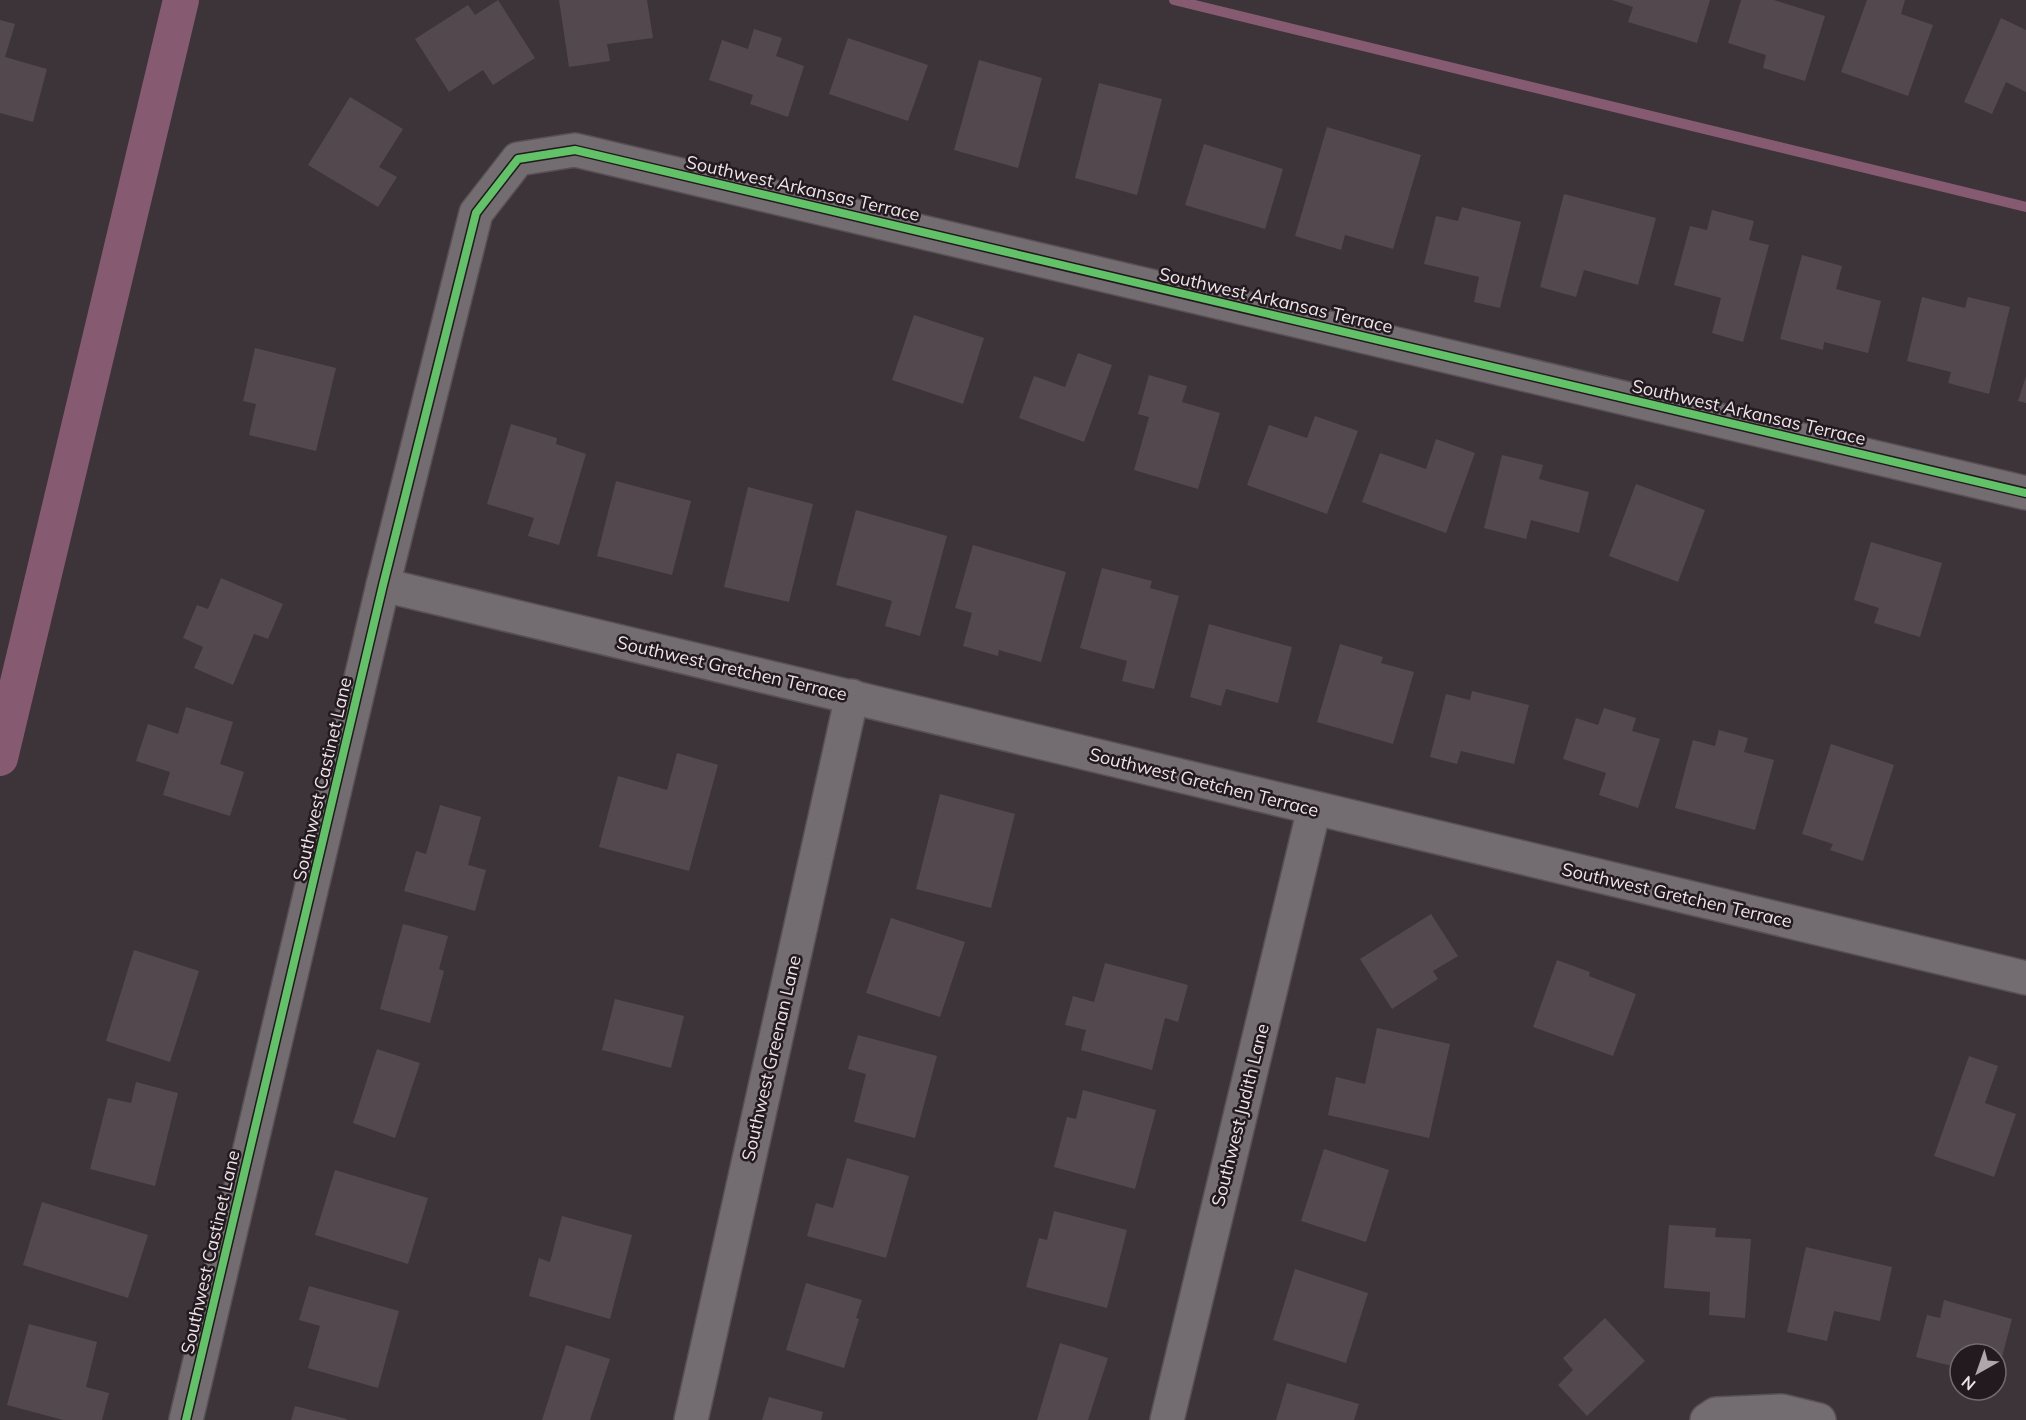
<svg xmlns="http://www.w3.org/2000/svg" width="2026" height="1420" font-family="Mulish,sans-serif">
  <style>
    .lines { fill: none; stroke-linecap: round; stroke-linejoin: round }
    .stream { stroke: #865b72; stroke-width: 10 }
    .canal { stroke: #865b72; stroke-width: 36 }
    .building { fill: #53484e }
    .street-casing { stroke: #585054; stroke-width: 36 }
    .street { stroke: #736c70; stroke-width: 33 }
    .cycleway-casing { stroke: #221a1e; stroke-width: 11 }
    .cycleway { stroke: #61c268; stroke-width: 8 }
    .labels { text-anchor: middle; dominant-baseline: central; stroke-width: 5; stroke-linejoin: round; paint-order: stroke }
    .street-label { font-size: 18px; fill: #eee3e9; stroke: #221a1e }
  </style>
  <rect width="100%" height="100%" fill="#3c3438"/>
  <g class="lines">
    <!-- stream -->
    <path class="stream" d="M1174,0l852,207"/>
    <!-- canal -->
    <path class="canal" d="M0,758l181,-758"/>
  </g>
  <!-- building -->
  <g class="building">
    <path d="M498,0l37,58 -42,27 -10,-15 -34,22 -34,-53 53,-34 7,10z"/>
    <path d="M559,0h88l6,38 -46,6 3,17 -41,6z"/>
    <path d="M1612,0h98l-13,43 -69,-21 5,-15z"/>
    <path d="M1741,0h33l51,16 -20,65 -42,-13 3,-13 -38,-12z"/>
    <path d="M1867,0h38l-4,14 32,11 -25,71 -67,-24z"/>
    <path d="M2001,18l25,12v62l-20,-10 -14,32 -28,-12z"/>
    <path d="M0,20l15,4 -10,33 42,12 -14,53 -33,-9z"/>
    <path d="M754,29l28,9 -6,18 28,10 -16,51 -38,-13 3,-9 -44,-15 13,-40 26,9z"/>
    <path d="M848,38l80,27 -20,56 -79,-27z"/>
    <path d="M979,60l63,18 -24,90 -64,-18z"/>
    <path d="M1099,83l63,16 -25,96 -62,-17z"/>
    <path d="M350,97l53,32 -24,38 18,10 -19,30 -70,-42z"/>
    <path d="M1327,127l94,28 -28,94 -48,-14 -4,15 -46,-14z"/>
    <path d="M1204,144l79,25 -18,60 -80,-24z"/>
    <path d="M1564,194l92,24 -18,67 -54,-15 -8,27 -36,-10z"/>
    <path d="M1462,207l59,15 -21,86 -26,-6 5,-25 -55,-13 12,-48 22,5z"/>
    <path d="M1712,210l42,11 -5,19 20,5 -26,97 -31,-9 9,-35 -47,-13 16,-59 17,4z"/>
    <path d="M1802,255l40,11 -6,23 45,12 -13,52 -44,-11 -1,8 -43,-11z"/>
    <path d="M1922,297l43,11 3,-11 42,10 -21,87 -41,-11 3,-11 -44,-11z"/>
    <path d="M914,315l70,23 -21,66 -71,-24z"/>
    <path d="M255,348l81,20 -20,83 -67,-16 7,-31 -13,-3z"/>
    <path d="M1078,353l34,12 -28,77 -65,-24 15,-42 31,11z"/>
    <path d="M1149,375l38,11 -5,16 38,11 -22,76 -64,-19 15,-53 -11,-3z"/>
    <path d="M2026,376v27l-8,-2z"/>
    <path d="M1315,416l43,15 -31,83 -80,-29 22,-60 38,13z"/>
    <path d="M511,424l46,14 -1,6 30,10 -27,91 -31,-9 6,-18 -47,-14z"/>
    <path d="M1436,439l39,14 -29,80 -84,-31 18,-49 46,16z"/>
    <path d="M1502,455l41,10 -4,14 50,13 -10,41 -48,-13 -5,19 -42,-11z"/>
    <path d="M616,481l75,20 -19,74 -75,-19z"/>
    <path d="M1636,484l69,26 -27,72 -69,-26z"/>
    <path d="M748,487l65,17 -24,98 -65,-15z"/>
    <path d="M856,510l91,26 -27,100 -35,-10 7,-25 -56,-16z"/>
    <path d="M1871,542l71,21 -22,74 -46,-14 5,-15 -25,-8z"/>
    <path d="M973,545l93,27 -25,90 -42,-12 -1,6 -35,-10 9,-33 -17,-5z"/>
    <path d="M1102,568l50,13 -2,7 29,8 -25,93 -32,-8 5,-20 -47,-13z"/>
    <path d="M221,578l62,26 -15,35 -14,-5 -21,51 -39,-17 9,-21 -20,-9 14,-33 11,4z"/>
    <path d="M1209,624l83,23 -14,56 -52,-14 -5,17 -31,-9z"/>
    <path d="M1340,644l43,13 -2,6 33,9 -21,72 -76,-22z"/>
    <path d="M1472,691l57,14 -15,59 -53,-13 -4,13 -27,-7 16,-63 24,6z"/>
    <path d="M186,707l47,15 -13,42 24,8 -14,44 -67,-21 7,-23 -34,-11 12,-37 30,10z"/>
    <path d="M1604,708l32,10 -4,13 28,8 -22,69 -39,-13 7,-22 -43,-14 13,-41 22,7z"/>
    <path d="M1719,730l29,8 -4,14 30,8 -19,70 -80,-22 18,-68 22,6z"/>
    <path d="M1831,744l63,21 -31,96 -33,-11 3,-6 -31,-10z"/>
    <path d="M677,753l41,12 -29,106 -90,-24 19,-71 49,14z"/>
    <path d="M940,794l75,20 -24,94 -75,-19z"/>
    <path d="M440,805l41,12 -13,48 18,5 -11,41 -71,-20 12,-40 10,3z"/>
    <path d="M1431,914l27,42 -25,15 5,8 -46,30 -32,-50z"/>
    <path d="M891,918l74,24 -25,75 -74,-24z"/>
    <path d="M403,924l45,12 -9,33 5,2 -14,52 -50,-14z"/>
    <path d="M134,950l65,21 -29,91 -64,-21z"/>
    <path d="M1557,960l33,12 -1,4 47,18 -23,62 -80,-29z"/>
    <path d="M1105,963l83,22 -10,37 -13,-4 -13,52 -71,-20 5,-20 -21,-5 8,-29 21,6z"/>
    <path d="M615,999l69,17 -13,52 -69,-18z"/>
    <path d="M1377,1028l73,16 -21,94 -101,-23 8,-38 29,7z"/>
    <path d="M858,1035l79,21 -22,82 -61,-16 12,-48 -18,-5z"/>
    <path d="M377,1049l43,14 -25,75 -42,-15z"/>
    <path d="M1969,1056l29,10 -13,37 31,11 -22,63 -60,-21z"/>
    <path d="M136,1082l42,11 -23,93 -65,-17 18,-71 23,5z"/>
    <path d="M1083,1090l73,20 -21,79 -81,-22 13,-50 9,2z"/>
    <path d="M1324,1149l65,21 -23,72 -65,-21z"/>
    <path d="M847,1158l62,18 -23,82 -79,-22 9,-33 17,5z"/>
    <path d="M335,1170l93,28 -20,66 -93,-29z"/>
    <path d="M42,1202l106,33 -20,63 -105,-33z"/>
    <path d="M1054,1211l73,19 -20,78 -81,-21 13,-49 8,2z"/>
    <path d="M562,1216l70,19 -22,84 -81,-23 10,-38 11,4z"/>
    <path d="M1669,1225l47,3 -1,9 36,2 -6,79 -36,-3 1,-23 -46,-4z"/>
    <path d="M1806,1247l86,20 -12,54 -46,-10 -7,30 -40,-9z"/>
    <path d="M1295,1269l73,24 -22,70 -73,-23z"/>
    <path d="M806,1283l56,17 -6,18 3,1 -15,49 -58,-18z"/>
    <path d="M309,1286l90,25 -21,77 -70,-20 12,-42 -21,-6z"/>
    <path d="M1944,1300l68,19 -15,57 -1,-22h-36v14l-44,-11 11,-42 13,3z"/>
    <path d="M1605,1318l40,43 -58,55 -29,-31 15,-15 -10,-12z"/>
    <path d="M29,1324l68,18 -11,45 23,6 -7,27h-39l-56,-15z"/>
    <path d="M1060,1343l48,15 -20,62h-51z"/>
    <path d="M566,1345l44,14 -20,61h-48z"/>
    <path d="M1287,1383l72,21 -5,16h-78z"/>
    <path d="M769,1397l54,15 -2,8h-59z"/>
    <path d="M295,1406l52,13 -1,1h-55z"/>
  </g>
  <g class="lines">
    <defs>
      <g id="street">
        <path d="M383,585c548,130 1095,263 1643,393"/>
        <path d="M186,1420l197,-835 93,-372 42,-54 57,-9 1451,343"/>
        <path d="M691,1420l161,-724"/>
        <path d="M1167,1420l147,-611"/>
        <path d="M1707,1420l9,-6 66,-3 37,9"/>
      </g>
    </defs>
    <!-- street casing -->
    <use href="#street" class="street-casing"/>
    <!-- street -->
    <use href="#street" class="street"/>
    <defs>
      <path id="cycleway" d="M186,1420l197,-835 93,-372 42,-54 57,-9 1451,343"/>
    </defs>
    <!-- cycleway casing -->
    <use href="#cycleway" class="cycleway-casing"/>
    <!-- cycleway -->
    <use href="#cycleway" class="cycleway"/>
  </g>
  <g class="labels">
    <!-- street labels -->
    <g class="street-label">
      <text transform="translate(803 188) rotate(13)">Southwest Arkansas Terrace</text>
      <text transform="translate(1276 300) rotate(13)">Southwest Arkansas Terrace</text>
      <text transform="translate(1749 412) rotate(13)">Southwest Arkansas Terrace</text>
      <text transform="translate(732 668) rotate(13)">Southwest Gretchen Terrace</text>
      <text transform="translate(322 779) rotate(-77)">Southwest Castinet Lane</text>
      <text transform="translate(1204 782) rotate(14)">Southwest Gretchen Terrace</text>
      <text transform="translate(1677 895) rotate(13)">Southwest Gretchen Terrace</text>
      <text transform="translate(771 1058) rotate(-77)">Southwest Greenan Lane</text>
      <text transform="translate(1240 1115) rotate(-76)">Southwest Judith Lane</text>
      <text transform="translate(210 1252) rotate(-77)">Southwest Castinet Lane</text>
    </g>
  </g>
  <!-- north arrow -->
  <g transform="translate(1978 1372) rotate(220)"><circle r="28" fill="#221a1e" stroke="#746a6f" stroke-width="1.5"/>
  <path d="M0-4.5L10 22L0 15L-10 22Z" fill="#b0a6ab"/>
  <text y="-9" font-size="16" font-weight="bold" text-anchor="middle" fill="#eee3e9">N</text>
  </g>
</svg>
